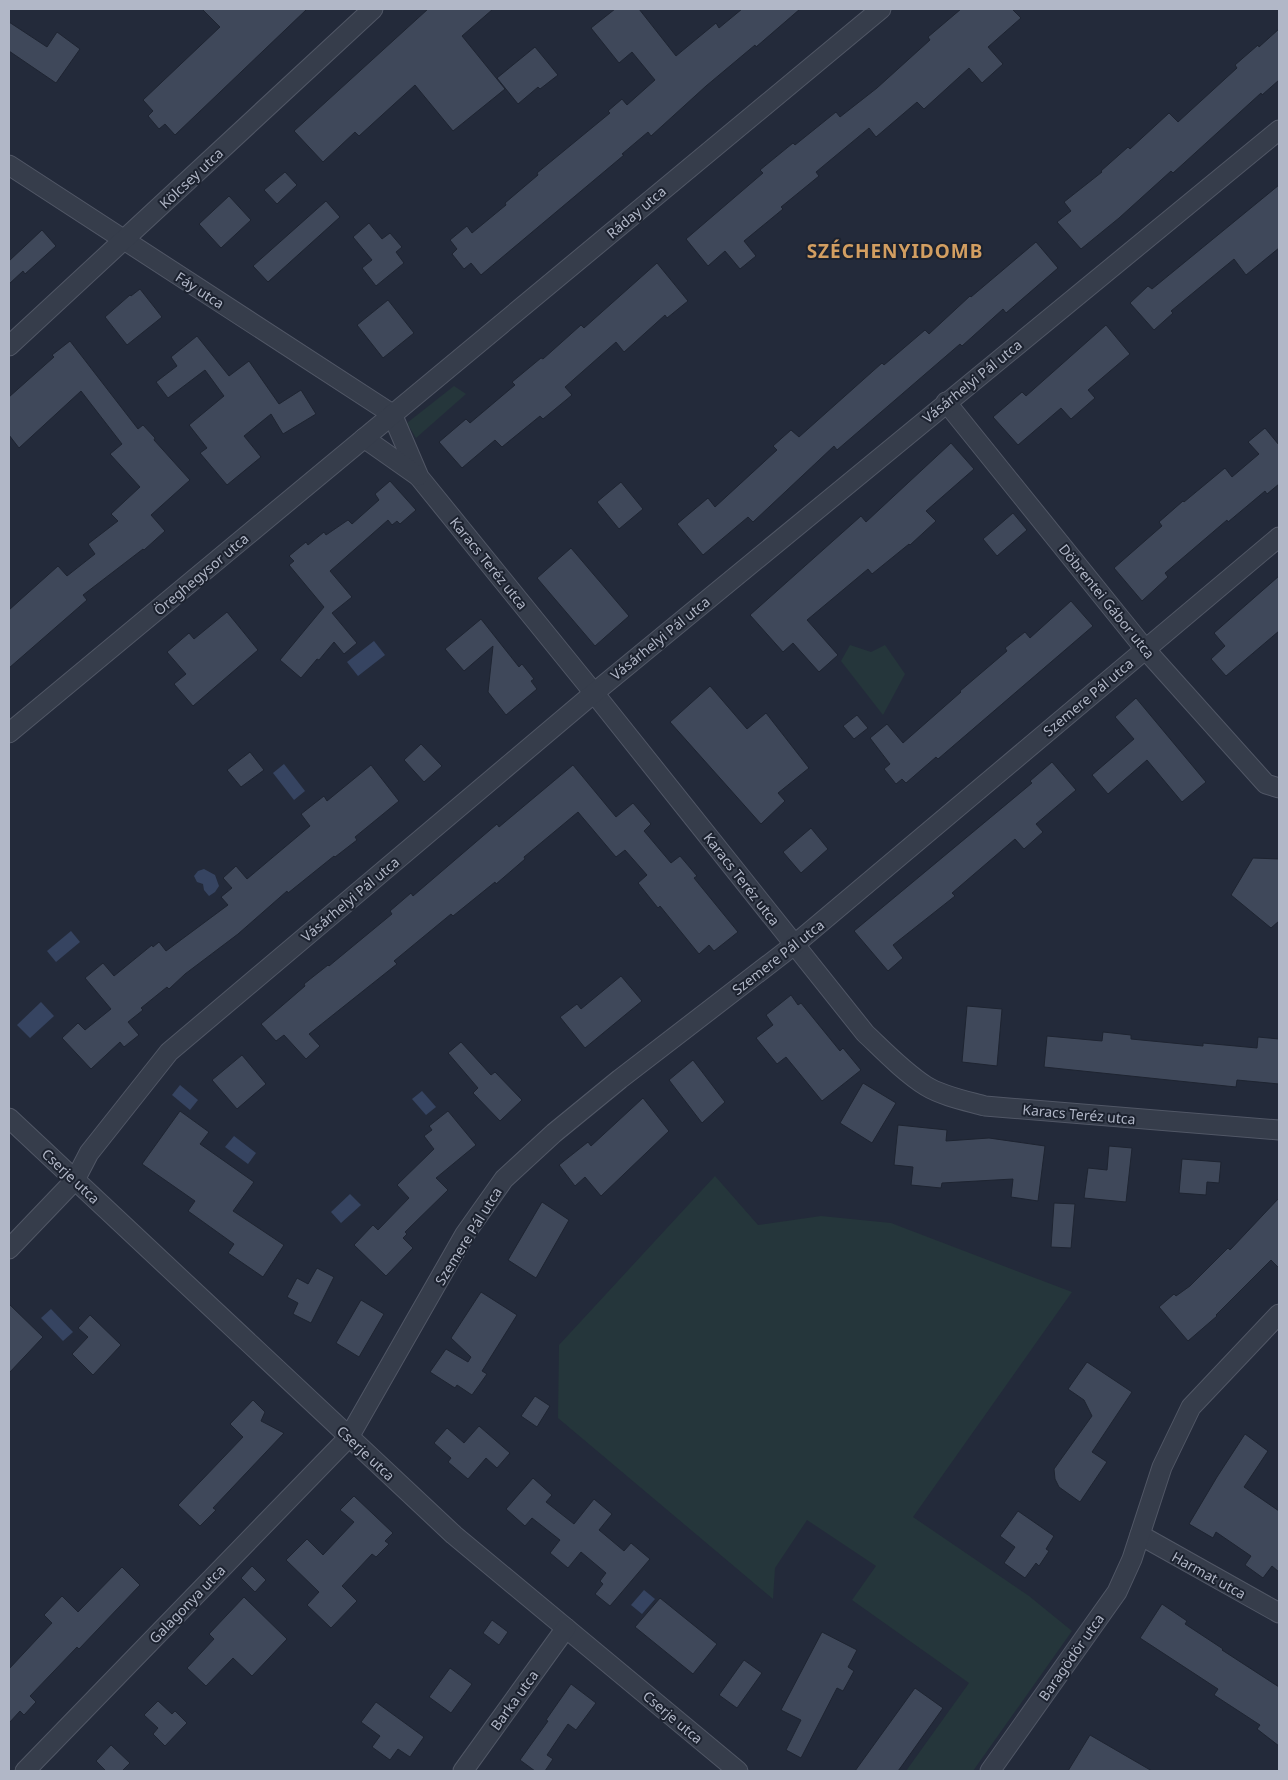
<svg xmlns="http://www.w3.org/2000/svg" width="1288" height="1780" font-family="'Noto Sans',sans-serif">
  <style>
    .green { fill: #25363b }
    .water { fill: #364461 }
    .building { fill: #3f485a; stroke: #1e2431 }
    .lines { fill: none; stroke-linecap: round; stroke-linejoin: round }
    .minor-casing { stroke: #515766; stroke-width: 21 }
    .minor { stroke: #363d4b; stroke-width: 19 }
    .labels { text-anchor: middle; dominant-baseline: central; stroke-width: 4; stroke-linejoin: round; paint-order: stroke }
    .street-label { font-size: 14px; fill: #b1b7c7; stroke: #1c222f }
    .district-label { font-size: 19px; font-weight: bold; letter-spacing: 1px; fill: #d29e61; stroke: #1c222f }
  </style>
  <rect width="100%" height="100%" fill="#232a3a"/>
  <!-- green -->
  <g class="green">
    <path d="M454,386l12,8 -50,44 -9,-15z"/>
    <path d="M850,645l21,7 14,-7 20,29 -22,41 -42,-54z"/>
    <path d="M715,1176l43,49 63,-9 70,7 181,69 -159,225 116,79 43,35 -99,140h-67l63,-88 -117,-83 24,-34 -69,-46 -32,48 -2,31 -215,-181 1,-73z"/>
  </g>
  <!-- water -->
  <g class="water">
    <path d="M374,641l11,14 -27,21 -11,-14z"/>
    <path d="M284,764l21,27 -11,9 -21,-27z"/>
    <path d="M204,869l11,6 4,11 -4,6 -6,4 -5,-6 -1,-6 -6,-2 -3,-6 4,-5z"/>
    <path d="M71,931l9,11 -24,20 -9,-11z"/>
    <path d="M41,1002l13,14 -24,22 -13,-13z"/>
    <path d="M180,1085l18,15 -8,10 -18,-15z"/>
    <path d="M422,1091l14,16 -10,8 -14,-16z"/>
    <path d="M234,1136l22,17 -8,11 -23,-17z"/>
    <path d="M350,1194l11,11 -20,18 -10,-11z"/>
    <path d="M51,1309l22,23 -10,9 -22,-23z"/>
    <path d="M644,1590l11,9 -13,15 -11,-9z"/>
  </g>
  <!-- building -->
  <g class="building">
    <path d="M202,9h105l-132,126 -10,-11 -6,5 -11,-13 5,-5 -10,-11 77,-73z"/>
    <path d="M428,9h65l-31,27 43,53 -52,42 -38,-46 -56,51 -4,-4 -32,30 -29,-31z"/>
    <path d="M615,9h24l37,47 40,-33 3,5 23,-19h58l-44,38 -1,-2 -49,41 -55,50 -3,-4 -26,22 2,1 -143,120 -10,-12 -7,6 -12,-15 5,-5 -7,-9 17,-14 5,7 34,-28 -1,-2 33,-28 -1,-2 73,-60 -2,-2 14,-12 5,6 28,-25 -23,-28 -13,11 -28,-35z"/>
    <path d="M961,9h51l9,9 -33,29 15,17 -21,19 -13,-15 -45,41 -7,-7 -41,35 -7,-9 -53,44 3,4 -38,31 2,2 -39,32 12,15 -16,13 -15,-18 -17,15 -22,-27 77,-66 -3,-3 33,-27 2,2 41,-33 4,5 37,-29 53,-48 -2,-3z"/>
    <path d="M9,22l38,25 10,-15 23,17 -24,34 -47,-32z"/>
    <path d="M1279,29v51l-17,15 -1,-2 -88,80 -2,-2 -52,47 -38,31 -24,-27 14,-11 -7,-9 38,-30 -1,-1 27,-24 2,2 39,-36 9,9 59,-54 -2,-3 23,-20 1,2z"/>
    <path d="M535,47l23,28 -18,14 -2,-2 -20,17 -21,-26z"/>
    <path d="M285,172l12,13 -20,19 -13,-14z"/>
    <path d="M1279,185v63l-33,27 -12,-16 -63,52 2,2 -19,17 -24,-27 18,-17 4,3z"/>
    <path d="M229,196l22,24 -30,28 -22,-24z"/>
    <path d="M326,201l14,16 -72,65 -15,-16z"/>
    <path d="M369,223l13,16 8,-6 12,14 -6,5 8,11 -28,23 -14,-18 10,-8 -19,-23z"/>
    <path d="M42,230l14,16 -31,28 -2,-3 -14,13v-23z"/>
    <path d="M1036,242l22,26 -52,45 -3,-4 -41,37 -2,-2 -123,106 -3,-4 -81,76 -5,-5 -45,38 -26,-31 31,-26 7,9 62,-57 -4,-4 18,-16 8,7 83,-74 2,2 41,-35 4,4 41,-38 1,1z"/>
    <path d="M657,263l31,38 -21,17 -2,-3 -41,37 -8,-10 -51,45 7,8 -29,24 -3,-3 -38,31 -7,-7 -33,28 -23,-26 27,-23 4,4 45,-38 -3,-3 29,-24 2,1 38,-34 3,3z"/>
    <path d="M140,289l22,28 -35,28 -22,-28 25,-22 1,1z"/>
    <path d="M388,300l26,33 -31,25 -26,-33z"/>
    <path d="M1106,325l24,29 -42,36 7,8 -24,21 -10,-11 -43,37 -25,-28 29,-25 4,4z"/>
    <path d="M197,336l32,40 20,-15 30,43 22,-14 15,24 -33,20 -12,-20 -27,22 17,21 -34,28 -27,-32 7,-5 -18,-23 35,-29 -19,-26 -37,28 -12,-16 21,-16 -6,-9z"/>
    <path d="M70,341l68,88 5,-4 12,13 -1,2 36,40 -39,35 14,16 -21,19 -1,-1 -60,46 4,5 -78,68v-58l49,-44 9,10 28,-22 -7,-10 30,-23 -7,-7 29,-27 -30,-33 12,-10 -41,-53 -62,57 -10,-13v-38l45,-40 -2,-2z"/>
    <path d="M1265,428l14,17v39l-12,10 -2,-3 -37,31 -1,-2 -62,53 3,4 -26,24 -28,-33 48,-42 -3,-4 24,-21 1,1 41,-34 7,9 27,-23 -11,-12z"/>
    <path d="M951,443l23,26 -48,42 10,10 -26,24 -1,-1 -37,30 -4,-5 -61,51 31,35 -19,17 -26,-29 -10,9 -33,-37 111,-99 5,6z"/>
    <path d="M390,481l26,29 -16,14 -3,-3 -5,4 -4,-5 -58,51 22,26 -20,16 25,30 -13,11 -10,-12 -15,18 -2,-1 -16,19 -21,-18 44,-53 -35,-42 5,-4 -5,-5 17,-14 2,3 16,-13 2,3 22,-15 4,4 27,-24 -4,-6z"/>
    <path d="M621,482l22,27 -24,20 -22,-27z"/>
    <path d="M1013,513l14,17 -30,26 -14,-17z"/>
    <path d="M571,548l58,68 -34,30 -58,-68z"/>
    <path d="M1279,576v55l-53,45 -15,-17 14,-13 -11,-13z"/>
    <path d="M1071,601l22,25 -155,133 -2,-2 -30,26 -4,-4 -6,5 -12,-15 6,-5 -20,-26 17,-14 16,19 58,-51 -1,-1 47,-40 -2,-3 20,-16 5,6z"/>
    <path d="M227,612l31,38 -65,56 -19,-22 12,-10 -19,-22 22,-19 5,6z"/>
    <path d="M481,619l38,48 3,-3 12,15 -3,2 6,8 -31,26 -18,-23 5,-46 -29,25 -19,-22z"/>
    <path d="M710,686l37,43 19,-16 43,55 -31,25 7,8 -24,23 -91,-102z"/>
    <path d="M1136,698l70,84 -24,20 -35,-42 -39,34 -16,-19 42,-36 -19,-22z"/>
    <path d="M857,715l11,13 -14,11 -11,-13z"/>
    <path d="M421,744l21,22 -18,16 -20,-22z"/>
    <path d="M250,752l14,18 -23,17 -14,-17z"/>
    <path d="M1052,762l24,28 -40,34 7,8 -19,17 -9,-10 -63,54 3,3 -62,49 10,13 -15,13 -34,-40 178,-148 -2,-2z"/>
    <path d="M371,765l28,36 -44,36 2,3 -22,17 -1,-1 -46,37 -1,-2 -49,43 -53,40 -16,15 -2,-2 -26,21 2,2 -15,12 11,13 -15,12 -4,-5 -29,27 -29,-31 16,-15 7,7 26,-21 -26,-31 18,-15 11,13 38,-31 1,2 6,-5 7,9 62,-46 -7,-8 11,-9 -9,-10 13,-12 11,13 63,-53 -9,-12 23,-18 3,5z"/>
    <path d="M573,765l43,52 17,-14 18,21 -7,7 27,32 9,-7 17,20 -3,2 44,54 -24,19 -5,-6 -10,9 -39,-48 -2,2 -20,-25 9,-8 -22,-25 -9,7 -38,-45 -54,45 1,2 -29,25 -1,-2 -42,34 -2,-2 -57,47 3,3 -88,70 11,12 -14,13 -22,-24 -8,6 -15,-17 44,-38 -1,-2 24,-19 1,1 63,-52 -2,-3 21,-18 2,3 84,-72 2,3z"/>
    <path d="M811,828l17,21 -27,24 -18,-21z"/>
    <path d="M1253,858l26,1v62l-8,7 -40,-33z"/>
    <path d="M621,976l21,25 -57,47 -25,-31 17,-13 4,5z"/>
    <path d="M791,995l7,10 3,-2 39,48 3,-3 18,22 -39,31 -36,-44 -9,7 -21,-26 17,-13 -7,-10z"/>
    <path d="M967,1006l35,3 -5,57 -35,-4z"/>
    <path d="M1103,1032l28,3v4l72,7v-3l54,5 1,-11 21,2v45l-42,-4 -1,7 -192,-20 3,-31 55,5z"/>
    <path d="M461,1042l30,33 4,-3 27,28 -22,21 -27,-28 5,-5 -30,-35z"/>
    <path d="M242,1055l24,29 -29,25 -25,-29z"/>
    <path d="M693,1060l32,42 -23,21 -33,-43z"/>
    <path d="M863,1083l33,20 -24,40 -32,-20z"/>
    <path d="M643,1098l26,33 -68,65 -16,-19 -10,9 -16,-21 29,-23 3,4z"/>
    <path d="M180,1111l29,21 -9,12 54,38 -21,29 51,34 -21,32 -35,-24 6,-9 -46,-33 7,-10 -53,-37z"/>
    <path d="M448,1111l28,34 -40,33 12,12 -43,42 2,2 -4,4 10,10 -27,28 -32,-31 19,-20 5,5 31,-32 -12,-13 37,-36 -10,-13 8,-6 -3,-4z"/>
    <path d="M898,1125l49,5 -1,11 43,-3 56,8 -7,55 -27,-4 2,-18 -71,4 -1,5 -30,-3 2,-18 -19,-2z"/>
    <path d="M1109,1146l23,2 -6,54 -42,-4 4,-30 19,2z"/>
    <path d="M1182,1159l39,3 -2,21 -12,-1 -1,13 -27,-2z"/>
    <path d="M1279,1198v70l-8,-8 -55,55 1,1 -29,25 -29,-34 15,-13 2,2 14,-10 38,-38 2,2z"/>
    <path d="M542,1202l27,18 -33,58 -28,-18z"/>
    <path d="M1054,1203l21,1 -4,44 -20,-1z"/>
    <path d="M317,1268l17,9 -23,46 -18,-9 5,-11 -11,-6 10,-19 11,6z"/>
    <path d="M481,1292l36,23 -35,56 5,3 -15,21 -15,-10 -2,3 -25,-16 16,-23 22,13 3,-5 -20,-19z"/>
    <path d="M361,1300l23,14 -25,43 -23,-14z"/>
    <path d="M9,1304l34,33 -34,36z"/>
    <path d="M90,1315l31,30 -28,30 -21,-21 16,-17 -10,-9z"/>
    <path d="M1087,1362l45,30 -40,60 15,10 -27,40 -21,-15 -4,-8 -1,-10 38,-53 -8,-16 -16,-11z"/>
    <path d="M535,1396l15,10 -13,21 -16,-11z"/>
    <path d="M253,1400l12,12 -4,9 23,12 -71,75 3,2 -16,16 -22,-21 65,-68 -13,-13z"/>
    <path d="M479,1426l31,27 -13,15 -11,-10 -18,21 -20,-17 3,-4 -17,-15 13,-15 17,15z"/>
    <path d="M1245,1434l23,17 -24,36 35,24v61l-7,-6 -9,12 -18,-13 6,-9 -35,-24 -3,6 -24,-14 28,-47z"/>
    <path d="M533,1478l19,17 -6,7 28,22 20,-25 18,15 -13,16 25,21 7,-8 19,16 -40,47 -15,-12 8,-10 -3,-3 6,-8 -25,-21 -13,16 -18,-15 10,-13 -28,-22 -7,8 -19,-17z"/>
    <path d="M354,1496l39,37 -8,8 4,3 -13,13 -4,-3 -30,32 15,15 -26,27 -24,-23 12,-13 -33,-32 21,-21 16,16 31,-33 -14,-12z"/>
    <path d="M1018,1511l36,25 -8,13 3,2 -10,15 -3,-3 -11,15 -21,-15 11,-16 -15,-11z"/>
    <path d="M252,1566l14,14 -11,12 -14,-14z"/>
    <path d="M122,1567l18,18 -61,64 -2,-2 -47,49 6,6 -12,13 -4,-4 -11,12v-54l43,-46 -8,-8 18,-19 16,16z"/>
    <path d="M244,1597l43,42 -35,37 -19,-18 -27,28 -19,-18 27,-29 -5,-5z"/>
    <path d="M660,1598l57,46 -24,30 -58,-47z"/>
    <path d="M1162,1604l25,17 -2,3 38,25 -1,1 57,37v59l-22,-17 3,-4 -46,-30 4,-6 -78,-51z"/>
    <path d="M492,1620l16,12 -9,13 -16,-12z"/>
    <path d="M822,1632l35,18 -9,17 6,4 -11,20 -6,-3 -36,70 -15,-8 15,-30 -20,-10z"/>
    <path d="M744,1660l18,13 -25,35 -18,-13z"/>
    <path d="M450,1668l22,16 -21,29 -22,-16z"/>
    <path d="M571,1684l25,19 -20,27 -8,-6 -21,31 6,4 -8,12h-10l-15,-11 28,-39 -2,-1z"/>
    <path d="M915,1688l28,20 -42,59 -3,4h-43z"/>
    <path d="M158,1701l14,13 3,-3 12,12 -22,23 -12,-12 5,-6 -14,-13z"/>
    <path d="M376,1702l48,35 -14,20 -12,-8 -8,11 -18,-13 8,-11 -19,-14z"/>
    <path d="M1090,1735l62,36h-84z"/>
    <path d="M111,1745l19,18 -8,8h-16l-10,-10z"/>
  </g>
  <g class="lines">
    <defs>
      <g id="minor">
        <path d="M9,165l383,249"/>
        <path d="M9,346l364,-337"/>
        <path d="M946,402l199,247 121,135 13,4"/>
        <path d="M392,414l27,63 175,216 271,340c19,18 39,39 61,53 16,10 41,15 59,20l294,24"/>
        <path d="M364,438l54,38"/>
        <path d="M9,733l872,-724"/>
        <path d="M9,1118l445,417 284,236"/>
        <path d="M9,1249l66,-69 14,-27 80,-101 425,-359 685,-563"/>
        <path d="M1140,1535l139,78"/>
        <path d="M25,1771l324,-334 116,-203 39,-55 50,-46 66,-54 174,-134 485,-408"/>
        <path d="M463,1771l103,-143"/>
        <path d="M990,1771l127,-179 15,-33 30,-92 29,-60 88,-93"/>
      </g>
    </defs>
    <!-- minor casing -->
    <use href="#minor" class="minor-casing"/>
    <!-- minor -->
    <use href="#minor" class="minor"/>
  </g>
  <g class="labels">
    <!-- street labels -->
    <g class="street-label">
      <text transform="translate(191 178) rotate(-43)">Kölcsey utca</text>
      <text transform="translate(636 212) rotate(-40)">Ráday utca</text>
      <text transform="translate(200 290) rotate(33)">Fáy utca</text>
      <text transform="translate(972 381) rotate(-39)">Vásárhelyi Pál utca</text>
      <text transform="translate(489 563) rotate(51)">Karacs Teréz utca</text>
      <text transform="translate(201 574) rotate(-40)">Öreghegysor utca</text>
      <text transform="translate(1107 601) rotate(51)">Döbrentei Gábor utca</text>
      <text transform="translate(660 638) rotate(-39)">Vásárhelyi Pál utca</text>
      <text transform="translate(1088 697) rotate(-40)">Szemere Pál utca</text>
      <text transform="translate(742 879) rotate(52)">Karacs Teréz utca</text>
      <text transform="translate(350 899) rotate(-40)">Vásárhelyi Pál utca</text>
      <text transform="translate(778 957) rotate(-38)">Szemere Pál utca</text>
      <text transform="translate(1079 1114) rotate(5)">Karacs Teréz utca</text>
      <text transform="translate(71 1176) rotate(43)">Cserje utca</text>
      <text transform="translate(468 1236) rotate(-58)">Szemere Pál utca</text>
      <text transform="translate(366 1453) rotate(43)">Cserje utca</text>
      <text transform="translate(1209 1575) rotate(29)">Harmat utca</text>
      <text transform="translate(187 1604) rotate(-46)">Galagonya utca</text>
      <text transform="translate(1071 1657) rotate(-55)">Baragödör utca</text>
      <text transform="translate(514 1700) rotate(-54)">Barka utca</text>
      <text transform="translate(673 1717) rotate(40)">Cserje utca</text>
    </g>
    <!-- district labels -->
    <g class="district-label">
      <text x="895" y="251">SZÉCHENYIDOMB</text>
    </g>
  </g>
  <!-- border -->
  <rect width="1288" height="1780" fill="none" stroke="#b1b7c7" stroke-width="20"/>
</svg>
